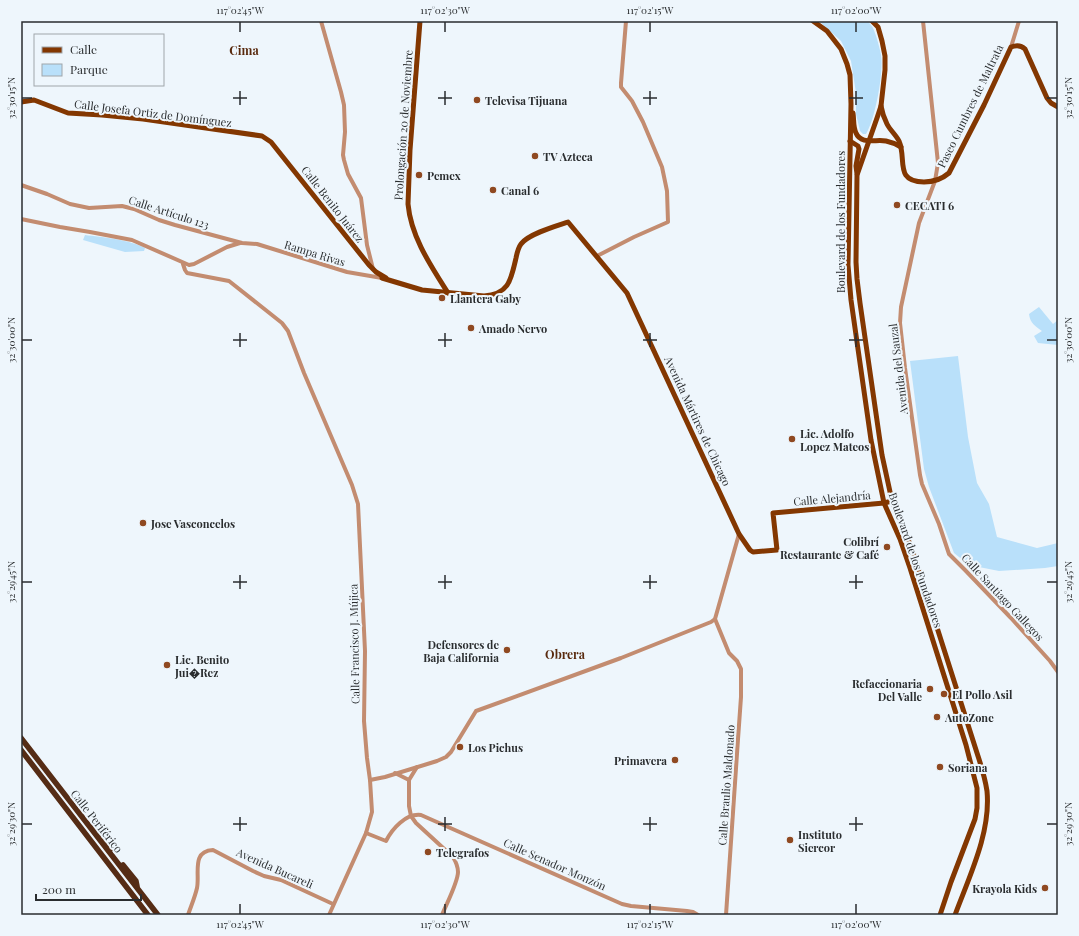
<svg xmlns="http://www.w3.org/2000/svg" width="1079" height="936" font-family="'Playfair Display',serif">
  <style>
    .green { fill: #b9e0fa }
    .lines { fill: none; stroke-linecap: round; stroke-linejoin: round }
    .minor { stroke: #c38c70; stroke-width: 4 }
    .major { stroke: #833701; stroke-width: 5 }
    .highway { stroke: #552c15; stroke-width: 5.5 }
    .ticks { fill: none; stroke: #2a2d2f; stroke-width: 1.5 }
    .poi-dot { fill: #8f4921; stroke: #eef6fc; stroke-width: 1.5 }
    .labels { text-anchor: middle; dominant-baseline: central; stroke-width: 4; stroke-linejoin: round; paint-order: stroke }
    .poi-label { font-size: 11px; font-weight: bold; fill: #2a2d2f; stroke: #eef6fc; text-anchor: start }
    .street-label { font-size: 11px; fill: #2a2d2f; stroke: #eef6fc }
    .neighbourhood-label { font-size: 12px; font-weight: bold; fill: #592a0e; stroke: #eef6fc }
    .neatline { fill: none; stroke: #2a2d2f; stroke-width: 1.5 }
    .ticks-label { font-size: 10px; text-anchor: middle; fill: #2a2d2f }
  </style>
  <rect width="100%" height="100%" fill="#eef6fc"/>
  <!-- green -->
  <g class="green">
    <path d="M819,21h49c1,2 4,5 5,7 3,6 7,21 8,27 3,17 -6,65 -15,79h-3l-3,-3 -4,-17v-21l-5,-32 -10,-20z"/>
    <path d="M85,235c17,2 46,5 60,13l-1,3 -19,1 -42,-12z"/>
    <path d="M1039,307l14,17 5,-4v25l-20,-2 -4,-7 8,-5c-7,-5 -12,-8 -13,-17z"/>
    <path d="M958,356l10,81 9,46 12,21 8,33 40,11 21,-5v23l-13,2 -46,3 -30,-6 -15,-12 -25,-66 -5,-18 -14,-108z"/>
  </g>
  <g class="lines">
    <!-- minor -->
    <g class="minor">
      <path d="M321,21l20,71 3,13 1,27 -2,23 1,5 4,14 13,24 6,47 6,24"/>
      <path d="M923,21l15,142 -3,18 -16,42 -18,84 -1,16 5,45 15,107 2,9 17,40 10,30 16,16 46,48 39,43 8,11"/>
      <path d="M1011,47l8,-26"/>
      <path d="M21,185l26,9 23,10 19,4 33,-2 12,3 25,11 16,5 67,18 15,1 90,28 35,6"/>
      <path d="M21,219l39,8 30,5 42,8 57,25 5,-1 33,-17 13,-4"/>
      <path d="M597,256l37,-19 34,-15 -1,-31 -5,-24 -19,-45 -11,-21 -11,-14v-4l5,-62"/>
      <path d="M183,264l2,6 2,3 42,8 53,42 6,8 16,42 48,112 6,19 7,147 -1,70 3,37 3,22 2,32 -6,21 -37,82"/>
      <path d="M715,619l14,34 8,8 4,8v28l-3,42 -12,176"/>
      <path d="M417,767l-8,13v26l2,10 5,7 37,34c3,5 5,9 5,15 0,10 -12,33 -16,43"/>
      <path d="M395,773l14,7"/>
      <path d="M370,780l15,-3 52,-16 9,-4 5,-5 25,-41 145,-53 90,-36 4,-3 24,-85"/>
      <path d="M366,833l20,8c6,-12 20,-28 35,-26l201,89 9,2 56,5 6,1 5,3"/>
      <path d="M188,915c3,-9 7,-18 9,-27 3,-14 -6,-37 16,-38l40,21 11,5 17,4 52,24"/>
    </g>
    <!-- major -->
    <g class="major">
      <path d="M420,21l-10,129 -2,54c3,33 23,62 40,89"/>
      <path d="M813,21l14,10 14,18 6,15 3,11 1,29 -3,161 3,35 20,140 13,63 16,36 10,29 56,177 11,43v20l-2,11 -24,63 -11,33"/>
      <path d="M872,21l6,6 4,14 3,15v14l-4,36 -4,12 -20,57 -1,87 1,17 3,24 22,152 10,46 20,48 65,204c4,12 8,25 10,38 4,42 -18,86 -32,124"/>
      <path d="M21,102l13,-2 34,13 34,2 41,4 119,17 9,6 98,123 7,7 10,6"/>
      <path d="M881,106c1,6 3,12 6,18 3,6 9,11 12,17 8,18 -5,41 25,41 10,0 18,-3 25,-9l35,-68 27,-58c5,-2 10,-2 14,2l22,49 4,5 7,4"/>
      <path d="M853,113c1,7 0,14 3,20 5,12 20,6 30,8 5,1 10,3 15,6"/>
      <path d="M850,141l8,5 1,3 -3,17 1,8"/>
      <path d="M382,278l40,12 62,6c25,-2 27,-16 32,-38 1,-5 2,-10 5,-14 7,-10 35,-18 47,-22l59,71 112,241 11,16 3,2 24,-2 -4,-37 111,-10 8,-2"/>
    </g>
    <!-- highway -->
    <g class="highway">
      <path d="M21,738l137,177"/>
      <path d="M21,750l127,165"/>
      <path d="M92,826l7,7 12,16"/>
      <path d="M123,865l13,16 1,5"/>
    </g>
  </g>
  <!-- ticks -->
  <path class="ticks" d="M240,22v10M445,22v10M650,22v10M856,22v10M240,91v14M445,91v14M650,91v14M856,91v14M22,98h10M233,98h14M438,98h14M643,98h14M849,98h14M1047,98h10M240,333v14M445,333v14M650,333v14M856,333v14M22,340h10M233,340h14M438,340h14M643,340h14M849,340h14M1047,340h10M240,575v14M445,575v14M650,575v14M856,575v14M22,582h10M233,582h14M438,582h14M643,582h14M849,582h14M1047,582h10M240,817v14M445,817v14M650,817v14M856,817v14M22,824h10M233,824h14M438,824h14M643,824h14M849,824h14M1047,824h10M240,904v10M445,904v10M650,904v10M856,904v10"/>
  <!-- markers -->
  <g class="poi-dot">
    <circle cx="477" cy="100" r="4"/>
    <circle cx="535" cy="156" r="4"/>
    <circle cx="419" cy="175" r="4"/>
    <circle cx="493" cy="190" r="4"/>
    <circle cx="897" cy="205" r="4"/>
    <circle cx="442" cy="298" r="4"/>
    <circle cx="471" cy="328" r="4"/>
    <circle cx="792" cy="439" r="4"/>
    <circle cx="143" cy="523" r="4"/>
    <circle cx="887" cy="547" r="4"/>
    <circle cx="507" cy="650" r="4"/>
    <circle cx="167" cy="665" r="4"/>
    <circle cx="930" cy="689" r="4"/>
    <circle cx="944" cy="694" r="4"/>
    <circle cx="937" cy="717" r="4"/>
    <circle cx="460" cy="747" r="4"/>
    <circle cx="675" cy="760" r="4"/>
    <circle cx="940" cy="767" r="4"/>
    <circle cx="790" cy="840" r="4"/>
    <circle cx="428" cy="852" r="4"/>
    <circle cx="1045" cy="888" r="4"/>
  </g>
  <g class="labels">
    <!-- poi labels -->
    <g class="poi-label">
      <text x="485" y="100">Televisa Tijuana</text>
      <text x="543" y="156">TV Azteca</text>
      <text x="427" y="175">Pemex</text>
      <text x="501" y="190">Canal 6</text>
      <text x="905" y="205">CECATI 6</text>
      <text x="450" y="298">Llantera Gaby</text>
      <text x="479" y="328">Amado Nervo</text>
      <text x="800" y="433">Lic. Adolfo<tspan x="800" dy="13">Lopez Mateos</tspan></text>
      <text x="151" y="523">Jose Vasconcelos</text>
      <text x="879" y="541" text-anchor="end">Colibrí<tspan x="879" dy="13">Restaurante &amp; Café</tspan></text>
      <text x="499" y="644" text-anchor="end">Defensores de<tspan x="499" dy="13">Baja California</tspan></text>
      <text x="175" y="659">Lic. Benito<tspan x="175" dy="13">Jui�Rez</tspan></text>
      <text x="922" y="683" text-anchor="end">Refaccionaria<tspan x="922" dy="13">Del Valle</tspan></text>
      <text x="952" y="694">El Pollo Asil</text>
      <text x="945" y="717">AutoZone</text>
      <text x="468" y="747">Los Pichus</text>
      <text x="667" y="760" text-anchor="end">Primavera</text>
      <text x="948" y="767">Soriana</text>
      <text x="798" y="834">Instituto<tspan x="798" dy="13">Siercor</tspan></text>
      <text x="436" y="852">Telegrafos</text>
      <text x="1037" y="888" text-anchor="end">Krayola Kids</text>
    </g>
    <!-- street labels -->
    <g class="street-label">
      <text transform="translate(970 106) rotate(-64)">Paseo Cumbres de Maltrata</text>
      <text transform="translate(153 113) rotate(7)">Calle Josefa Ortiz de Domínguez</text>
      <text transform="translate(403 125) rotate(-86)">Prolongación 20 de Noviembre</text>
      <text transform="translate(333 204) rotate(52)">Calle Benito Juárez</text>
      <text transform="translate(169 212) rotate(18)">Calle Artículo 123</text>
      <text transform="translate(840 222) rotate(-90)">Boulevard de los Fundadores</text>
      <text transform="translate(315 253) rotate(17)">Rampa Rivas</text>
      <text transform="translate(898 369) rotate(-97)">Avenida del Sauzal</text>
      <text transform="translate(698 421) rotate(65)">Avenida Mártires de Chicago</text>
      <text transform="translate(832 498) rotate(-5)">Calle Alejandría</text>
      <text transform="translate(916 560) rotate(71)">Boulevard de los Fundadores</text>
      <text transform="translate(1003 597) rotate(47)">Calle Santiago Gallegos</text>
      <text transform="translate(354 644) rotate(-91)">Calle Francisco J. Mújica</text>
      <text transform="translate(726 785) rotate(-86)">Calle Braulio Maldonado</text>
      <text transform="translate(97 821) rotate(52)">Calle Periférico</text>
      <text transform="translate(555 864) rotate(24)">Calle Senador Monzón</text>
      <text transform="translate(275 868) rotate(24)">Avenida Bucareli</text>
    </g>
    <!-- neighbourhood labels -->
    <g class="neighbourhood-label">
      <text x="244" y="50">Cima</text>
      <text x="565" y="654">Obrera</text>
    </g>
  </g>
  <!-- border -->
  <rect width="1079" height="936" fill="none" stroke="#eef6fc" stroke-width="44"/>
  <!-- legend -->
  <rect x="34" y="34" width="130" height="52" fill="#eef6fc" stroke="#a0a6aa"/>
  <rect x="42" y="47" width="20" height="6" fill="#833701" stroke="#a0a6aa"/>
  <text x="70" y="54" font-size="12" fill="#2a2d2f">Calle</text>
  <rect x="42" y="64" width="20" height="12" fill="#b9e0fa" stroke="#a0a6aa"/>
  <text x="70" y="74" font-size="12" fill="#2a2d2f">Parque</text>
  <!-- scale -->
  <path d="M36 894v6h105v-6" fill="none" stroke="#2a2d2f" stroke-width="2"/>
  <text x="42" y="894" font-size="12" fill="#2a2d2f" stroke="#eef6fc" stroke-width="3" paint-order="stroke">200 m</text>
  <rect x="22" y="22" width="1035" height="892" class="neatline"/>
  <g class="ticks-label">
    <text x="240" y="14">117°02'45"W</text>
    <text x="445" y="14">117°02'30"W</text>
    <text x="650" y="14">117°02'15"W</text>
    <text x="856" y="14">117°02'00"W</text>
    <text transform="translate(11 98) rotate(-90)" y="4">32°30'15"N</text>
    <text transform="translate(1068 98) rotate(-90)" y="4">32°30'15"N</text>
    <text transform="translate(11 340) rotate(-90)" y="4">32°30'00"N</text>
    <text transform="translate(1068 340) rotate(-90)" y="4">32°30'00"N</text>
    <text transform="translate(11 582) rotate(-90)" y="4">32°29'45"N</text>
    <text transform="translate(1068 582) rotate(-90)" y="4">32°29'45"N</text>
    <text transform="translate(11 824) rotate(-90)" y="4">32°29'30"N</text>
    <text transform="translate(1068 824) rotate(-90)" y="4">32°29'30"N</text>
    <text x="240" y="928">117°02'45"W</text>
    <text x="445" y="928">117°02'30"W</text>
    <text x="650" y="928">117°02'15"W</text>
    <text x="856" y="928">117°02'00"W</text>
  </g>
</svg>
